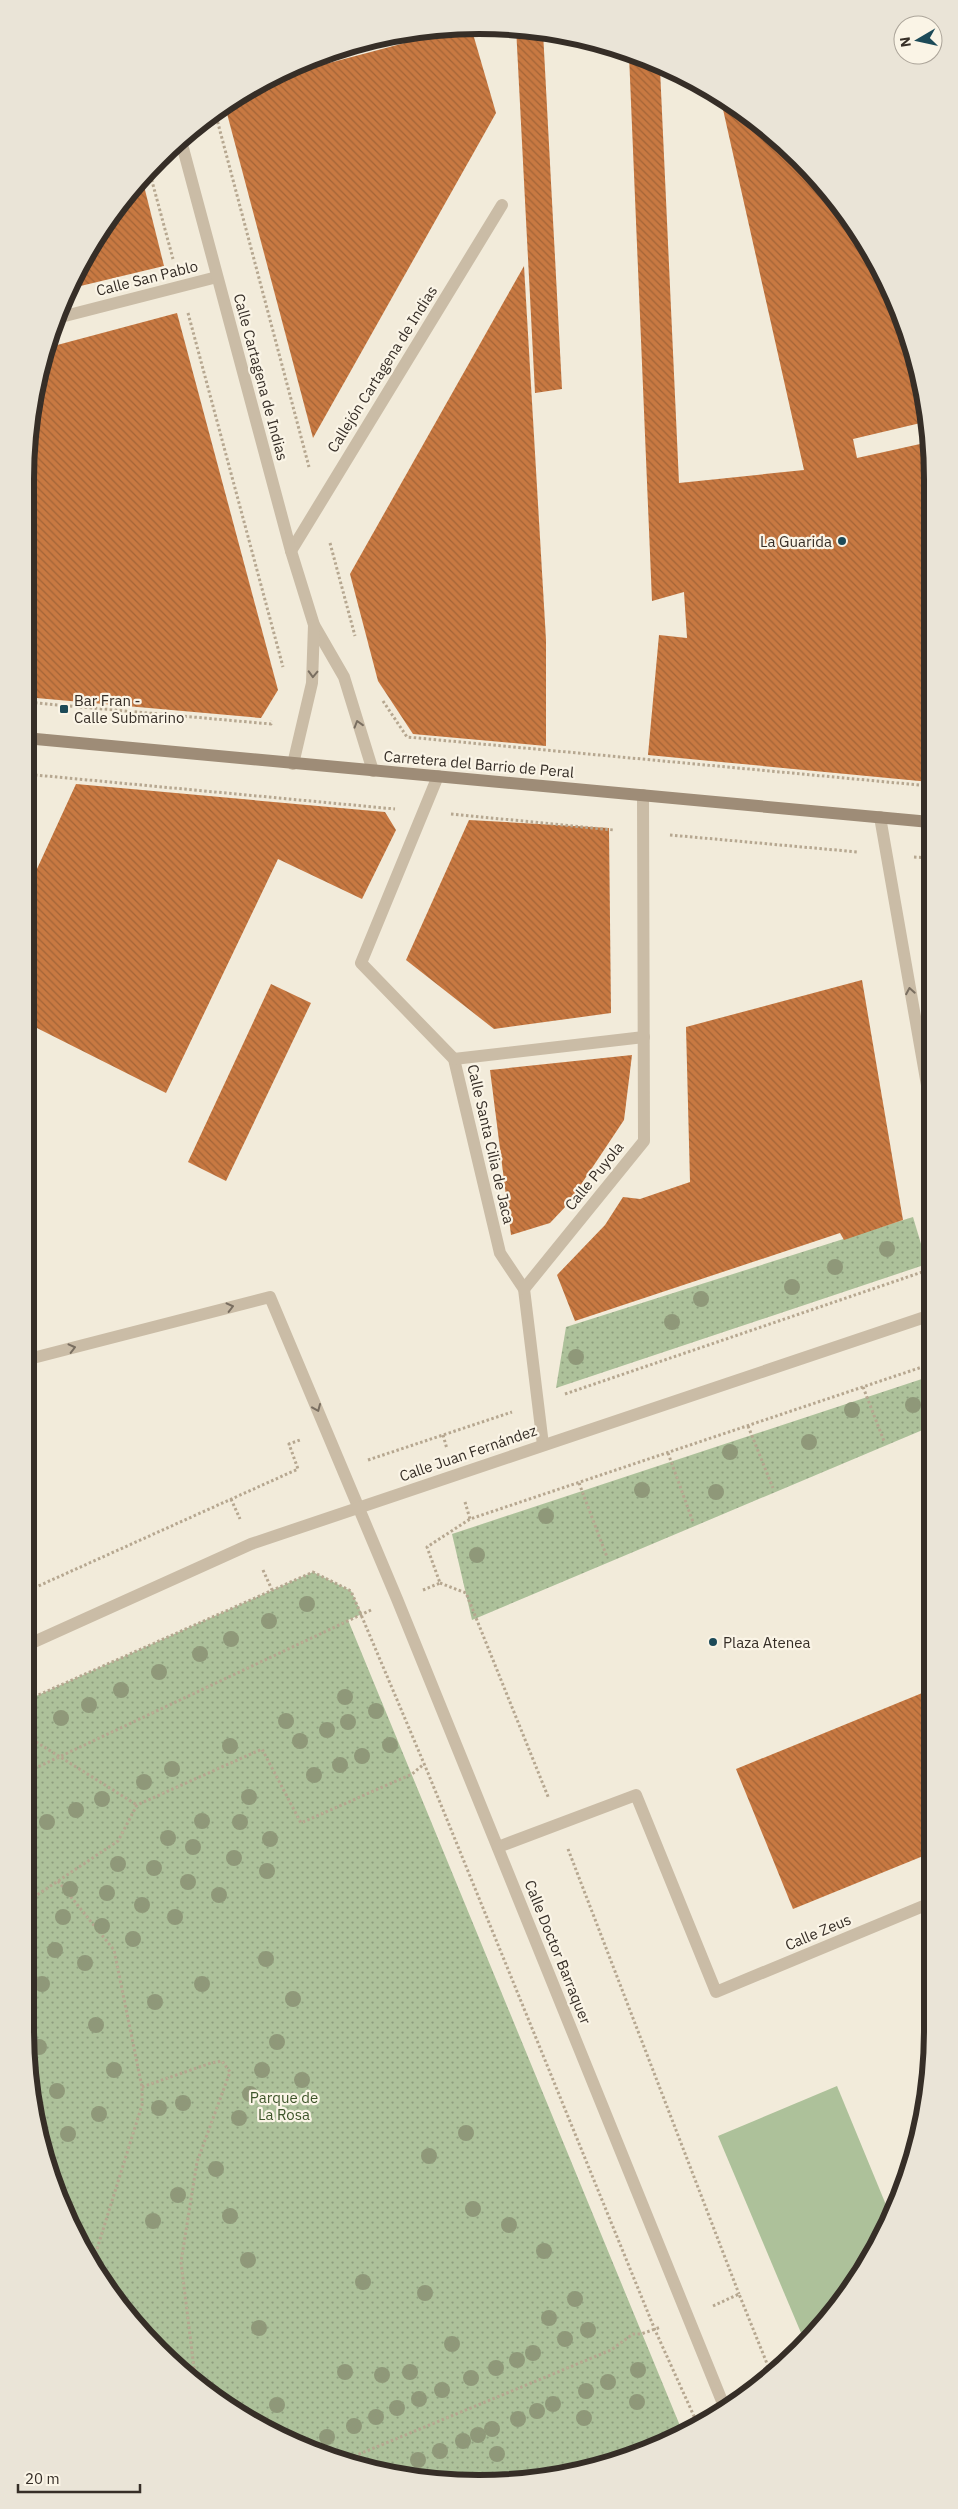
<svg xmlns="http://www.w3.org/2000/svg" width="958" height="2509" font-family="'IBM Plex Sans',sans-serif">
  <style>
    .grass { fill: #adc19a }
    .park { fill: url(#park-dots) }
    .building { fill: url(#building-back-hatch) }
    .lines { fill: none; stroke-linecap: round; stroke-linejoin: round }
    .path { stroke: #b6a790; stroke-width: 3; stroke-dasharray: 2.5 2.5; stroke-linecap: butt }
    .service { stroke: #cabca6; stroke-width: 12 }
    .minor { stroke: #cabca6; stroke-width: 12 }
    .tertiary { stroke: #cabca6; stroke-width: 12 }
    .secondary { stroke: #9e8c77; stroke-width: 12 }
    .tree { fill: #8f9879 }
    .oneway { stroke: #796e60 }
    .poi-dot { fill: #1c4a58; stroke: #faf4e6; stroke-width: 2 }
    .labels { text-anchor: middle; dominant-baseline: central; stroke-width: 4.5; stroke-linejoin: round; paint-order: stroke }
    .street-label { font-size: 15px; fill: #362e27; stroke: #faf4e6 }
    .poi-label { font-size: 15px; fill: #362e27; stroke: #faf4e6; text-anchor: start }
    .park-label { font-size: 15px; fill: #3e552a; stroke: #faf4e6 }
    .rim { fill: none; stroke: #362e27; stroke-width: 6 }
  </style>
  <defs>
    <pattern id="park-dots" width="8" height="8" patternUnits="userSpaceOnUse" patternTransform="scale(1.25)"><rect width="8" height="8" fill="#adc19a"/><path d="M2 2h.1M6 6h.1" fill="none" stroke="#8e9d7e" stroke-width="1.8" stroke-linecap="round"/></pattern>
    <pattern id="building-back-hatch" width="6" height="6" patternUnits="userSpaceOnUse" patternTransform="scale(1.25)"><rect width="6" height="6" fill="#c87942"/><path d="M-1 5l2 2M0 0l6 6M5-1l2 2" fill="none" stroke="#a36437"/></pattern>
  </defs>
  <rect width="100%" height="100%" fill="#f2ebda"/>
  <!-- grass -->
  <path class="grass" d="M837,2086l54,131 -5,14 -47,75 -35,34 -86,-204z"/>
  <!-- park -->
  <g class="park">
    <path d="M913,1217l14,47 -371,124 10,-61z"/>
    <path d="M931,1376l1,50 -460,194 -20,-86z"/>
    <path d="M313,1572l38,19 11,23 -14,6 335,813 -30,16 -85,26 -149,5 -86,-20 -81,-37 -115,-94 -51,-72 -37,-81 -24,-146v-329z"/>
  </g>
  <!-- building -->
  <g class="building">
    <path d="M465,27h6l25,86 -183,325 -88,-332 27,-20 13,-6z"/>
    <path d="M516,27l27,5 19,357 -27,4z"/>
    <path d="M629,55l31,14 19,414 125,-13 -84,-374 11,5 90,79 65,98 43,143 -76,18 4,19 72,-16 1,340 -282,-27 11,-120 28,3 -3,-46 -32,9z"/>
    <path d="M142,178l22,88 -96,23 4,-11 47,-76z"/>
    <path d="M524,266l22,374v106l-133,-12 -35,-53 -28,-107z"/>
    <path d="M177,313l101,377 -17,28 -236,-21v-218l16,-118 5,-13z"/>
    <path d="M76,784l309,28 11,18 -34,69 -84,-40 -112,234 -141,-71v-127z"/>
    <path d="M469,820l140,8 2,185 -117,16 -88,-69z"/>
    <path d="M862,980l41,240 -59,20 -4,-7 -265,88 -18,-46 48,-50 18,-28 17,2 50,-17 -4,-155z"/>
    <path d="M271,984l40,19 -85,178 -38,-19z"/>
    <path d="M632,1055l-8,65 -56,84 -18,19 -39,12 -21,-165z"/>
    <path d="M932,1689l1,163 -140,57 -57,-140z"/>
  </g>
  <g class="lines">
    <!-- path -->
    <g class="path">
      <path d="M215,112l94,355"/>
      <path d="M149,170l24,89"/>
      <path d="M188,313l95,354"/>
      <path d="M330,543l25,93"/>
      <path d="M383,701l24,36 523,49"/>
      <path d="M25,702l246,22 1,-3"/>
      <path d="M25,774l370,35"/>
      <path d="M451,814l163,16"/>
      <path d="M670,835l188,17"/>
      <path d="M914,857l16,1"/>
      <path d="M863,1387l21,54"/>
      <path d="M565,1394l366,-125"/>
      <path d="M748,1426l25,62"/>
      <path d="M443,1435l4,14"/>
      <path d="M668,1453l25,69"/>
      <path d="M368,1460l144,-48"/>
      <path d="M579,1483l28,74"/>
      <path d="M231,1499l9,20"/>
      <path d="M465,1502l5,17"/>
      <path d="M263,1570l9,20"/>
      <path d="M440,1583l26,10 83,206"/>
      <path d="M423,1590l17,-7 -13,-36 43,-28 461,-155"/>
      <path d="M25,1592l273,-123 -9,-25 11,-4"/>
      <path d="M25,1701l288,-129 38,19 77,182 227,557 43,95"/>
      <path d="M25,1720l8,20 104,65"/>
      <path d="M25,1773l346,-163"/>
      <path d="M568,1849l171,445"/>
      <path d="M58,1881l56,69 28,137v18l-50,160"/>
      <path d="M25,1903l93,-62 19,-36 125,-56 39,74 111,-49 12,-10"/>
      <path d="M142,2087l69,-24 11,-2 8,11 -33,90 -16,100 14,114"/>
      <path d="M713,2306l26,-12 31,77"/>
      <path d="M340,2462l271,-112 22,-16h8l20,-7"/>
    </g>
    <!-- service -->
    <path class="service" d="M291,551l211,-346"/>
    <!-- minor -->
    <g class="minor">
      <path d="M57,318l160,-41"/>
      <path d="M438,776l-77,187 93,96 46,194 24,36 19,156"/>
      <path d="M880,817l51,291"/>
      <path d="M454,1059l190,-22"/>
      <path d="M524,1289l120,-148 -1,-346"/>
      <path d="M25,1360l245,-63 127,302 329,812"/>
      <path d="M498,1847l138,-52 80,197 217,-90"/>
    </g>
    <!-- tertiary -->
    <g class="tertiary">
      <path d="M180,137l111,414 23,74 30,52 29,94"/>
      <path d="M293,764l19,-81 2,-58"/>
      <path d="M25,1646l226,-102 680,-229"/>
    </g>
    <!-- secondary -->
    <path class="secondary" d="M25,738l905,84"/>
  </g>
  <!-- trees -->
  <g class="tree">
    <circle cx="887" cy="1249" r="8"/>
    <circle cx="835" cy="1267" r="8"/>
    <circle cx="792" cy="1287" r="8"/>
    <circle cx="701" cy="1299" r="8"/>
    <circle cx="672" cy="1322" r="8"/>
    <circle cx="576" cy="1357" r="8"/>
    <circle cx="913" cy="1405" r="8"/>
    <circle cx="852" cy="1410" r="8"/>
    <circle cx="809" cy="1442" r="8"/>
    <circle cx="730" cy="1452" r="8"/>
    <circle cx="642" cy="1490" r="8"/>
    <circle cx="716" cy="1492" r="8"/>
    <circle cx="546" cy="1516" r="8"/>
    <circle cx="477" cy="1555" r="8"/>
    <circle cx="307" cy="1604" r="8"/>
    <circle cx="269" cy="1621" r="8"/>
    <circle cx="231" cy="1639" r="8"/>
    <circle cx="200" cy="1654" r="8"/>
    <circle cx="159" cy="1672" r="8"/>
    <circle cx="121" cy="1690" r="8"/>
    <circle cx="345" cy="1697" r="8"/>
    <circle cx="89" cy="1705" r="8"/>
    <circle cx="376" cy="1711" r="8"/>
    <circle cx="61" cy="1718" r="8"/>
    <circle cx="286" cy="1721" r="8"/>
    <circle cx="348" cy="1722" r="8"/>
    <circle cx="327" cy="1730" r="8"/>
    <circle cx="300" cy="1741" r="8"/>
    <circle cx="390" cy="1745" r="8"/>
    <circle cx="230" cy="1746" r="8"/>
    <circle cx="362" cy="1756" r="8"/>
    <circle cx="340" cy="1765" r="8"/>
    <circle cx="172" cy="1769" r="8"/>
    <circle cx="314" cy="1775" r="8"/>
    <circle cx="144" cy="1782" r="8"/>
    <circle cx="249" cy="1797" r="8"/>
    <circle cx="102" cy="1799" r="8"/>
    <circle cx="76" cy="1810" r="8"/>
    <circle cx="202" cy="1821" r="8"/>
    <circle cx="47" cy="1822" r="8"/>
    <circle cx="240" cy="1822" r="8"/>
    <circle cx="168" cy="1838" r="8"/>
    <circle cx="270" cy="1839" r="8"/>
    <circle cx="193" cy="1847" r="8"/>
    <circle cx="234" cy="1858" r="8"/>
    <circle cx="118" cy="1864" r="8"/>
    <circle cx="154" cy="1868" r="8"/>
    <circle cx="267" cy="1871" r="8"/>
    <circle cx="188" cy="1882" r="8"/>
    <circle cx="70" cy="1889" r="8"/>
    <circle cx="107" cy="1893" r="8"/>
    <circle cx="219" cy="1895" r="8"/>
    <circle cx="142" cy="1905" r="8"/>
    <circle cx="63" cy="1917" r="8"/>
    <circle cx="175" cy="1917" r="8"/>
    <circle cx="102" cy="1926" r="8"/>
    <circle cx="133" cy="1939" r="8"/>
    <circle cx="55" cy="1950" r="8"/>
    <circle cx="266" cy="1959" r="8"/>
    <circle cx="85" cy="1963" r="8"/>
    <circle cx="42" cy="1984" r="8"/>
    <circle cx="202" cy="1984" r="8"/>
    <circle cx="293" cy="1999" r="8"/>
    <circle cx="155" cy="2002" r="8"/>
    <circle cx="96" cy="2025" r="8"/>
    <circle cx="277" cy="2042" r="8"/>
    <circle cx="39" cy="2047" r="8"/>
    <circle cx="114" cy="2070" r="8"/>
    <circle cx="262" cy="2070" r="8"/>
    <circle cx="302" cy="2080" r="8"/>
    <circle cx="57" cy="2091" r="8"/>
    <circle cx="250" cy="2094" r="8"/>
    <circle cx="183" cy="2103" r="8"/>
    <circle cx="159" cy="2108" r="8"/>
    <circle cx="99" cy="2114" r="8"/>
    <circle cx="239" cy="2118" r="8"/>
    <circle cx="466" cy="2133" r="8"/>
    <circle cx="68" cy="2134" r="8"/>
    <circle cx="429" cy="2156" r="8"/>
    <circle cx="216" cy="2169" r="8"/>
    <circle cx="178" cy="2195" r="8"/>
    <circle cx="473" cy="2209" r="8"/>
    <circle cx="230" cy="2216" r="8"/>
    <circle cx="153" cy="2221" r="8"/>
    <circle cx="509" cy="2225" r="8"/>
    <circle cx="544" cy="2251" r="8"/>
    <circle cx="248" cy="2260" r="8"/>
    <circle cx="363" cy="2282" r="8"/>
    <circle cx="425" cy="2293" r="8"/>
    <circle cx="575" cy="2299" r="8"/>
    <circle cx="549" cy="2318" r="8"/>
    <circle cx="259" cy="2328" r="8"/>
    <circle cx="588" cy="2330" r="8"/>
    <circle cx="565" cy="2339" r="8"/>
    <circle cx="452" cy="2344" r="8"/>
    <circle cx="533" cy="2353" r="8"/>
    <circle cx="517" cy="2360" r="8"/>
    <circle cx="496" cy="2368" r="8"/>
    <circle cx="638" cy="2370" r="8"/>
    <circle cx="345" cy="2372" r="8"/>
    <circle cx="410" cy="2372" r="8"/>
    <circle cx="382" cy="2375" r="8"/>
    <circle cx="471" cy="2378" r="8"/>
    <circle cx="608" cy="2382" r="8"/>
    <circle cx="442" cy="2390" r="8"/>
    <circle cx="586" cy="2391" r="8"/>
    <circle cx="419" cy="2399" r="8"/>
    <circle cx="637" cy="2402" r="8"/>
    <circle cx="553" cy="2404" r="8"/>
    <circle cx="277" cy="2405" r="8"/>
    <circle cx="397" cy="2408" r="8"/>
    <circle cx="537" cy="2411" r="8"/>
    <circle cx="376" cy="2417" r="8"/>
    <circle cx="584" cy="2418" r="8"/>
    <circle cx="518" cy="2419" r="8"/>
    <circle cx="354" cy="2426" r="8"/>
    <circle cx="492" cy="2429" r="8"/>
    <circle cx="478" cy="2435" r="8"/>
    <circle cx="327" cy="2437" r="8"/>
    <circle cx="463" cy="2441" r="8"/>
    <circle cx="440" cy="2451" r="8"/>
    <circle cx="497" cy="2454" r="8"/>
    <circle cx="418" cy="2460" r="8"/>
  </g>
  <!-- one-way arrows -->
  <defs><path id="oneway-chevron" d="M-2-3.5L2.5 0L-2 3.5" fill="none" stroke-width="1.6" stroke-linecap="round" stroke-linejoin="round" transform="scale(1.25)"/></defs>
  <g class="oneway">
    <use href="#oneway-chevron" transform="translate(313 674) rotate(92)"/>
    <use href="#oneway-chevron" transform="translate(358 724) rotate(-107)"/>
    <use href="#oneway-chevron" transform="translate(910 991) rotate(-100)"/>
    <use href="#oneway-chevron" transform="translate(230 1307) rotate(-14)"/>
    <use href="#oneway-chevron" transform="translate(72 1348) rotate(-14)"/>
    <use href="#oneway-chevron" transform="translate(317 1408) rotate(67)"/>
  </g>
  <!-- markers -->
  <g class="poi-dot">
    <circle cx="842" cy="541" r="5"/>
    <rect x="59" y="704" width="10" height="10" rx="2.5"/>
    <circle cx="713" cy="1642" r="5"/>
  </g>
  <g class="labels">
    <!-- street labels -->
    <g class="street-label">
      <text transform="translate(147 278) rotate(-14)">Calle San Pablo</text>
      <text transform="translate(382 369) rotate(-58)">Callejón Cartagena de Indias</text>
      <text transform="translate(261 377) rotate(75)">Calle Cartagena de Indias</text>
      <text transform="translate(479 764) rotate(5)">Carretera del Barrio de Peral</text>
      <text transform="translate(491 1144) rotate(77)">Calle Santa Cilia de Jaca</text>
      <text transform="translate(594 1176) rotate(-51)">Calle Puyola</text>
      <text transform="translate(468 1453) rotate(-19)">Calle Juan Fernández</text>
      <text transform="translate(818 1932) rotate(-23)">Calle Zeus</text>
      <text transform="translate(558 1952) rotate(68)">Calle Doctor Barraquer</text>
    </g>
    <!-- poi labels -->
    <g class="poi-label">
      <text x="832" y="541" text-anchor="end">La Guarida</text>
      <text x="74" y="700">Bar Fran -<tspan x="74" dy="17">Calle Submarino</tspan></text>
      <text x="723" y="1642">Plaza Atenea</text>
    </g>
    <!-- park labels -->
    <g class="park-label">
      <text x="284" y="2097">Parque de<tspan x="284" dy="17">La Rosa</tspan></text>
    </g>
  </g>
  <!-- crop -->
  <path d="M0 0H958V2509H0ZM479 34H479A445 445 0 0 1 924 479V2030A445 445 0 0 1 479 2475H479A445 445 0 0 1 34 2030V479A445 445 0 0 1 479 34Z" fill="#eae4d7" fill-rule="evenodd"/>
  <path class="rim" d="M479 34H479A445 445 0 0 1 924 479V2030A445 445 0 0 1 479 2475H479A445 445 0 0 1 34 2030V479A445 445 0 0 1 479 34Z"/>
  <!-- north arrow -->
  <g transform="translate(918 40) rotate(261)"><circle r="24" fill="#faf4e6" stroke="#aca59a"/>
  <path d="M0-4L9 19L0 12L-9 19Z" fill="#1c4a58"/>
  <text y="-8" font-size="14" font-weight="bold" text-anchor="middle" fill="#362e27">N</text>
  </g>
  <!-- scale -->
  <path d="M18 2484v8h122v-8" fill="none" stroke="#362e27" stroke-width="2.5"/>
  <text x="25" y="2484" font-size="15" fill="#362e27" stroke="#faf4e6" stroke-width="4" paint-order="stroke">20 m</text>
</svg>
